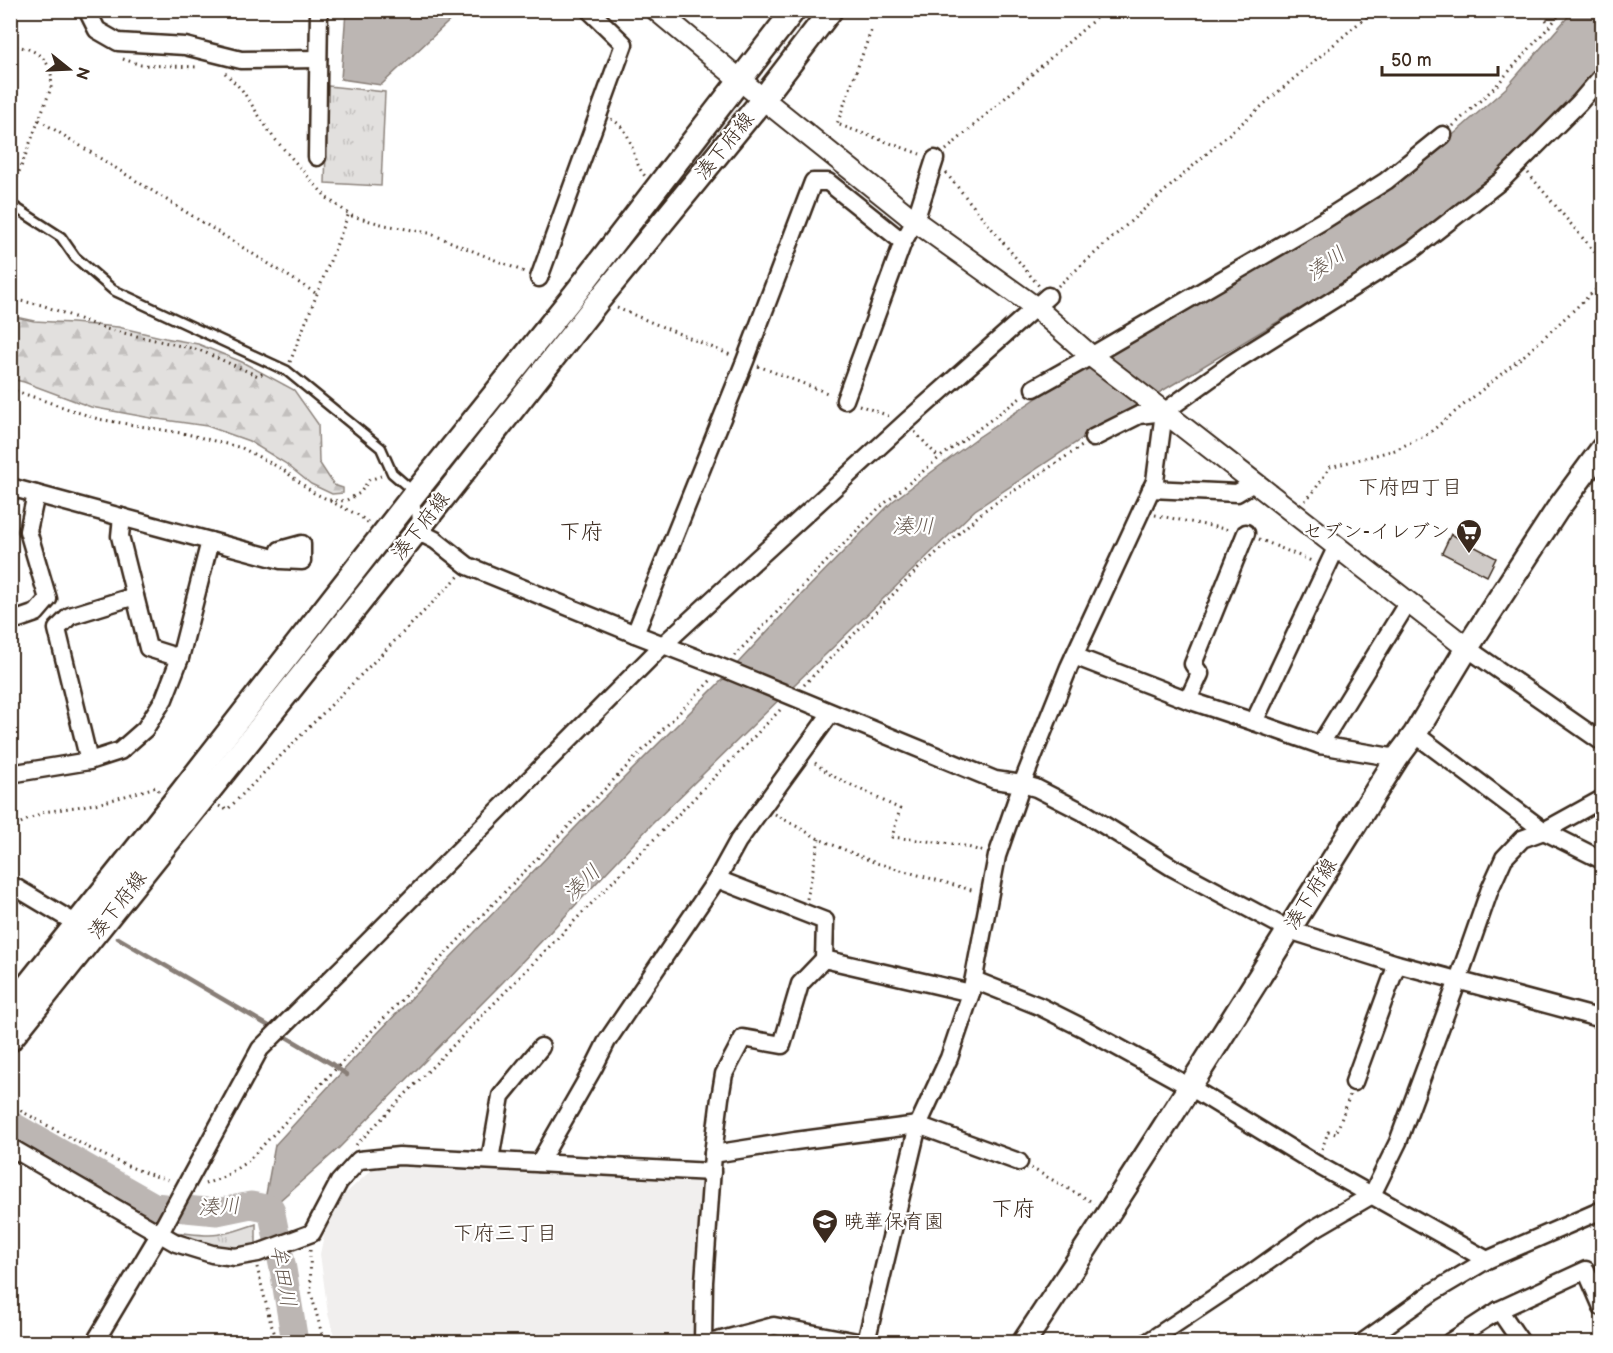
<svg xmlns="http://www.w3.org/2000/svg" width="1613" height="1353" font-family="'Balsamiq Sans','Klee One',sans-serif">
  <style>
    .built { fill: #f1efee }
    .forest { fill: url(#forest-firs); stroke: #8e857e; stroke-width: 1.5 }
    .park { fill: url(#park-tufts); stroke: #8e857e; stroke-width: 1.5 }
    .water { fill: #bcb6b3; stroke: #887e77; stroke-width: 1.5 }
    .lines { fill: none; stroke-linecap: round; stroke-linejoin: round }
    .stream { stroke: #887e77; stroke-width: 4.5 }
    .river { stroke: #bcb6b3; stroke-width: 27 }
    .building { fill: #cfcac7; stroke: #3b2a1e; stroke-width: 1.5 }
    .service-casing { stroke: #3b2a1e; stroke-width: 13 }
    .minor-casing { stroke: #3b2a1e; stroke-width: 21 }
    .tertiary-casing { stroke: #3b2a1e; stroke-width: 24 }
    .secondary-casing { stroke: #3b2a1e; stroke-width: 27 }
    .path { stroke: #3b2a1e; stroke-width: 3; stroke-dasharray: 1.5 4.5; stroke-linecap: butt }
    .service { stroke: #fff; stroke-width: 8 }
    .minor { stroke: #fff; stroke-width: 16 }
    .tertiary { stroke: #fff; stroke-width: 20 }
    .secondary { stroke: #fff; stroke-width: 22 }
    .labels { text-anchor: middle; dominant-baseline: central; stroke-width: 4.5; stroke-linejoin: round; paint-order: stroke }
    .street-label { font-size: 20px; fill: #3b2a1e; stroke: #fff }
    .poi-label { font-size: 20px; fill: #3b2a1e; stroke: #fff; text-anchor: end }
    .water-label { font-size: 21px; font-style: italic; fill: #685b52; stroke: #fff }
    .neighbourhood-label { font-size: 21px; fill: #3b2a1e; stroke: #fff }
    .quarter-label { font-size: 22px; fill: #3b2a1e; stroke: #fff }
  </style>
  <defs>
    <pattern id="forest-firs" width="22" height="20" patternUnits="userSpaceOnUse" patternTransform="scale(1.5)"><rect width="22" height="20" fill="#e2e0de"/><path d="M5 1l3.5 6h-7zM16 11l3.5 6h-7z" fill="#c3c0be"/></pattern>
    <pattern id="park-tufts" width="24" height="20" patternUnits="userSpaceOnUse" patternTransform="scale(1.5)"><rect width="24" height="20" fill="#e2e0de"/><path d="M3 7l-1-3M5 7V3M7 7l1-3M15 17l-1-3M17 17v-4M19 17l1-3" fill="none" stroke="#c3c0be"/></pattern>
  </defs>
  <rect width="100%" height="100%" fill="#fff"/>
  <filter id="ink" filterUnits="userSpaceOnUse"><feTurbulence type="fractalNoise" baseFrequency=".0167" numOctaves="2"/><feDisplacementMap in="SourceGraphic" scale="12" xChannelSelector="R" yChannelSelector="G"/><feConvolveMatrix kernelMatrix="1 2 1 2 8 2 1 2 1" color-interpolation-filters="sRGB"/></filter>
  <g filter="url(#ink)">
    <!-- built -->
    <path class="built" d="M376,1166l326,12 -6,164h-360l-8,-28 -8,-60 6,-28 19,-32z"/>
    <!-- forest -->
    <path class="forest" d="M11,316l23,5 38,2 46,4 47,11 33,6 44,18 52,28 24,34 1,38 15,23 9,3v5l-11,1 -21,-10 -26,-21 -36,-22 -42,-15 -56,-8 -60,-11 -67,-25 -13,-3z"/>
    <!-- park -->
    <g class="park">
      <path d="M328,86l57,6 -4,94 -56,-3z"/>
      <path d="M256,1224v25l-20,4 -69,-21c14,0 28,3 42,3 16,0 32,-6 47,-11z"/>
    </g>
    <!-- water -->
    <g class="water">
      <path d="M346,11v-1l114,1 -79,74 -40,-6z"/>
      <path d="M1573,11h29v51l-51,61 -41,40 -98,77 -63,41 -65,37 -122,73 -52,29 -135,90 -181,175 -142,139 -149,158 -164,166 -77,68 13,-71 98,-107 226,-235 125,-125 76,-82 93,-95 84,-63 99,-66 275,-157 78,-59 77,-68z"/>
    </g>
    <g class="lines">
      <!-- stream -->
      <g class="stream">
        <path d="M118,938l156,91"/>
        <path d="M283,1035l49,29 15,11"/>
      </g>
      <!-- river -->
      <g class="river">
        <path d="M10,1124l144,82 63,6 34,-7 20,4"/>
        <path d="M271,1209l12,60 12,73"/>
      </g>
    </g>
    <!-- building -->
    <path class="building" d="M1451,534l45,24 -9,18 -45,-23z"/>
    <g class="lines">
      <defs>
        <path id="service" d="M10,204l51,33 14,20 38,33 174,81 94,77 11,25 23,20 2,30"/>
        <g id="minor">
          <path d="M89,10v4l8,16 21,12 67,4 56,14 77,-1"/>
          <path d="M317,157l2,-147"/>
          <path d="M539,278l85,-234 -35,-34"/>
          <path d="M1034,388l57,-32 235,-137 60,-38 57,-46"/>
          <path d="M845,400l58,-158 12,-21 20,-62"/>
          <path d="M1093,438l46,-23 25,-3 68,-49 179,-112 91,-71 77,-77 23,-27"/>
          <path d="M10,487l200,54 -30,117 -16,41 -19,30 -25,22 -31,10 -79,13"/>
          <path d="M1151,489l86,4 18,-11"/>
          <path d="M122,517l-2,19 28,112 32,10"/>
          <path d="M417,531l18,9 33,26 167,68 88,34 272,112 27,4 14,4 47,24 90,56 116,62 108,34 205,55"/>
          <path d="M1246,533l-53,131 7,10 -12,26 66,22 83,-176"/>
          <path d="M210,541l71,19 21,1v-17l-22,6 1,10"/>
          <path d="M10,622l26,-9 12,-14 -20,-68 8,-37"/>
          <path d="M635,634l110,-273 68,-179h15l75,60"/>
          <path d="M1467,648l135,94"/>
          <path d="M1074,656l114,44"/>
          <path d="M1254,722l66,23 88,-143"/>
          <path d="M1415,734l129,97 58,29"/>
          <path d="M1320,745l77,13"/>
          <path d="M89,761l-32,-132 13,-13 65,-20"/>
          <path d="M717,879l108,42 -1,38"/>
          <path d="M10,884l67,40"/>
          <path d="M974,980l65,26 44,22 107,59 126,77 171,96"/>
          <path d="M1354,1082l43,-118"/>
          <path d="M10,1147l166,96 36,11 23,3 23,-4 54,-20 27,-51 20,-22 40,-4 313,16"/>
          <path d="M713,1154l82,-13 123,-16 101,37"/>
          <path d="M490,1160l11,-64 40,-49"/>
          <path d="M539,1163l55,-96 13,-26 110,-162 21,-38 93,-128"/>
          <path d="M1499,1310l22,32"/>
          <path d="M95,1342l65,-109 100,-184 91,-90 312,-314 243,-223 142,-126"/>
          <path d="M703,1342l1,-60 9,-128 7,-56 4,-24 19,-36 39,7 18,-61 24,-25 147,34"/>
          <path d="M714,1342l60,-16 83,16"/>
          <path d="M866,1342l52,-217 31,-67 22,-65 26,-137 25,-72 47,-117 86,-186 9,-69"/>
          <path d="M1148,1342l105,-70 59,-42 60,-35 26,-53 60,-162 32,-91 14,-31 18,-19 22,-8 58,-32"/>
          <path d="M1363,1342l70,-50 54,-32 115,-50"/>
          <path d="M1450,1342l49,-32 87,-40 16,37"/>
        </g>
        <path id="tertiary" d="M656,10l107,89 152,122 120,86 56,49 73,56 303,236"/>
        <g id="secondary">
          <path d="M10,1007l163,-204 242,-310 159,-198 220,-285"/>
          <path d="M10,1040l407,-509 182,-231 164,-201 68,-89"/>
          <path d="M1024,1342c128,-192 250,-389 373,-584l18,-24 52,-86 90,-138 45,-61"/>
        </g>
      </defs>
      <!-- service casing -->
      <use href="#service" class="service-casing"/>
      <!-- minor casing -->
      <use href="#minor" class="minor-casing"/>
      <!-- tertiary casing -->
      <use href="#tertiary" class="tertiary-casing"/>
      <!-- secondary casing -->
      <use href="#secondary" class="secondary-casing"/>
      <!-- path -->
      <g class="path">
        <path d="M1539,10l8,11"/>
        <path d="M871,31l-34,93 83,30"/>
        <path d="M10,46c19,0 37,9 41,28 1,4 0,10 0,14l-40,105"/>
        <path d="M123,59l18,6 58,2"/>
        <path d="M225,73l17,17 31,47 54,61 25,18 33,9 44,8 98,40"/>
        <path d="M611,119c25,13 18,38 34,57"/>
        <path d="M39,120l278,174"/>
        <path d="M1453,126l43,-40 68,-76"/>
        <path d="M946,150l159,-140"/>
        <path d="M946,173l93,113"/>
        <path d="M1528,173l74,88"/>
        <path d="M1058,286l163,-145 153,-131"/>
        <path d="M10,299l32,6 64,24 93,21 59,26 6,-3"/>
        <path d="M617,308l116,48"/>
        <path d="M290,362l59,-149"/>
        <path d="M758,366l72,28"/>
        <path d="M10,389l88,30 89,15 55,14 40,21 32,24 15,7 16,1 15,-8 9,-13 12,-4"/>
        <path d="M859,405l30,11"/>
        <path d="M915,432l24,26"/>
        <path d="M330,501l28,14 11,8"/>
        <path d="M1305,501l9,-10 16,-24 65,-17 33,-16 99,-81 75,-69"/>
        <path d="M1155,515l75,15"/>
        <path d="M1259,539l55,23"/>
        <path d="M734,656l144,-147 61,-51 84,-62"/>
        <path d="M804,685l113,-115 68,-60 97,-64"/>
        <path d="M815,763l16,12 69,34 -8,28 69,8 23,7"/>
        <path d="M219,806l8,4 232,-234"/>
        <path d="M775,814l44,25 57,24 99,28"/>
        <path d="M10,828l34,-16 57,-9 55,-16 4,5"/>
        <path d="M807,899l12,-60"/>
        <path d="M10,1105c53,28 104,61 162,76"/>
        <path d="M356,1145l425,-436"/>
        <path d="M1322,1149l6,-17 8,2 14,-39"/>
        <path d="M1031,1168l63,35"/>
        <path d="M205,1184l19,-7 24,-16 240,-252 223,-229"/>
        <path d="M310,1250l1,43 13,49"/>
        <path d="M257,1267l14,57 7,18"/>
      </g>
      <!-- service -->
      <use href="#service" class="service"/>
      <!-- minor -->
      <use href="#minor" class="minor"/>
      <!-- tertiary -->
      <use href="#tertiary" class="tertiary"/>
      <!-- secondary -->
      <use href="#secondary" class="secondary"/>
    </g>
  </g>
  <!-- icons -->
  <defs>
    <symbol id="supermarket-pin" viewBox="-11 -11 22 30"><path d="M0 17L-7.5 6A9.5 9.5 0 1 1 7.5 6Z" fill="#3b2a1e" stroke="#fff"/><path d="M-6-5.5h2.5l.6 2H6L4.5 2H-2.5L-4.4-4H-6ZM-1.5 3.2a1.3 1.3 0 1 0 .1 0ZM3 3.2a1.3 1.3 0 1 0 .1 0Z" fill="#fff"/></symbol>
    <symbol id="school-pin" viewBox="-11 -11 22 30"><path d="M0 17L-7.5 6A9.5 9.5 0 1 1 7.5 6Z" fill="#3b2a1e" stroke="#fff"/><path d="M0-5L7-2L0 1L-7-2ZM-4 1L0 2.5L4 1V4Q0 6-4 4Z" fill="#fff"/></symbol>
  </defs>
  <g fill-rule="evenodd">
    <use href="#supermarket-pin" x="1454" y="517" width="30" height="40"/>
    <use href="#school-pin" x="810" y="1207" width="30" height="40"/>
  </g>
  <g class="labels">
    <!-- street labels -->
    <g class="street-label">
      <text transform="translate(725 146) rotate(-51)">湊下府線</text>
      <text transform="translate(421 526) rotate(-52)">湊下府線</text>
      <text transform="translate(1311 894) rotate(-58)">湊下府線</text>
      <text transform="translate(118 905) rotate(-52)">湊下府線</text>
    </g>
    <!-- poi labels -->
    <g class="poi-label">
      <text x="1450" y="532">セブン-イレブン</text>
      <text x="844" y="1222" text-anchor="start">暁華保育園</text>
    </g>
    <!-- water labels -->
    <g class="water-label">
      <text transform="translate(1326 264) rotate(-36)">湊川</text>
      <text x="913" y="526">湊川</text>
      <text transform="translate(582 883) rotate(-44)">湊川</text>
      <text transform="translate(219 1207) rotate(-3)">湊川</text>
      <text transform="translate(283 1276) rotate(80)">牟田川</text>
    </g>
    <!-- neighbourhood labels -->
    <g class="neighbourhood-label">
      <text x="1410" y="487">下府四丁目</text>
      <text x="505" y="1233">下府三丁目</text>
    </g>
    <!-- quarter labels -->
    <g class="quarter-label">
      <text x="581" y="532">下府</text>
      <text x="1013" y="1209">下府</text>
    </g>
  </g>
  <!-- margin -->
  <rect width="1613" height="1353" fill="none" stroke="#fff" stroke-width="36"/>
  <rect x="18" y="18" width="1577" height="1317" fill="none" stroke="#3b2a1e" stroke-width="2" filter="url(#ink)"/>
  <!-- north arrow -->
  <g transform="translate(69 69) rotate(108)" stroke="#ffffff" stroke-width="4.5" paint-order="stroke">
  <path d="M0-4.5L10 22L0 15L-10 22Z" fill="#3b2a1e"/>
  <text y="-9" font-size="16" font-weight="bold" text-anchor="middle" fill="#3b2a1e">N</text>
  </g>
  <!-- scale -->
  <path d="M1382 66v9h116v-9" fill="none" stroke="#3b2a1e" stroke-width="3"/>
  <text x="1391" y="66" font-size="18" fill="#3b2a1e" stroke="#ffffff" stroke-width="4.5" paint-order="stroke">50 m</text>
</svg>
